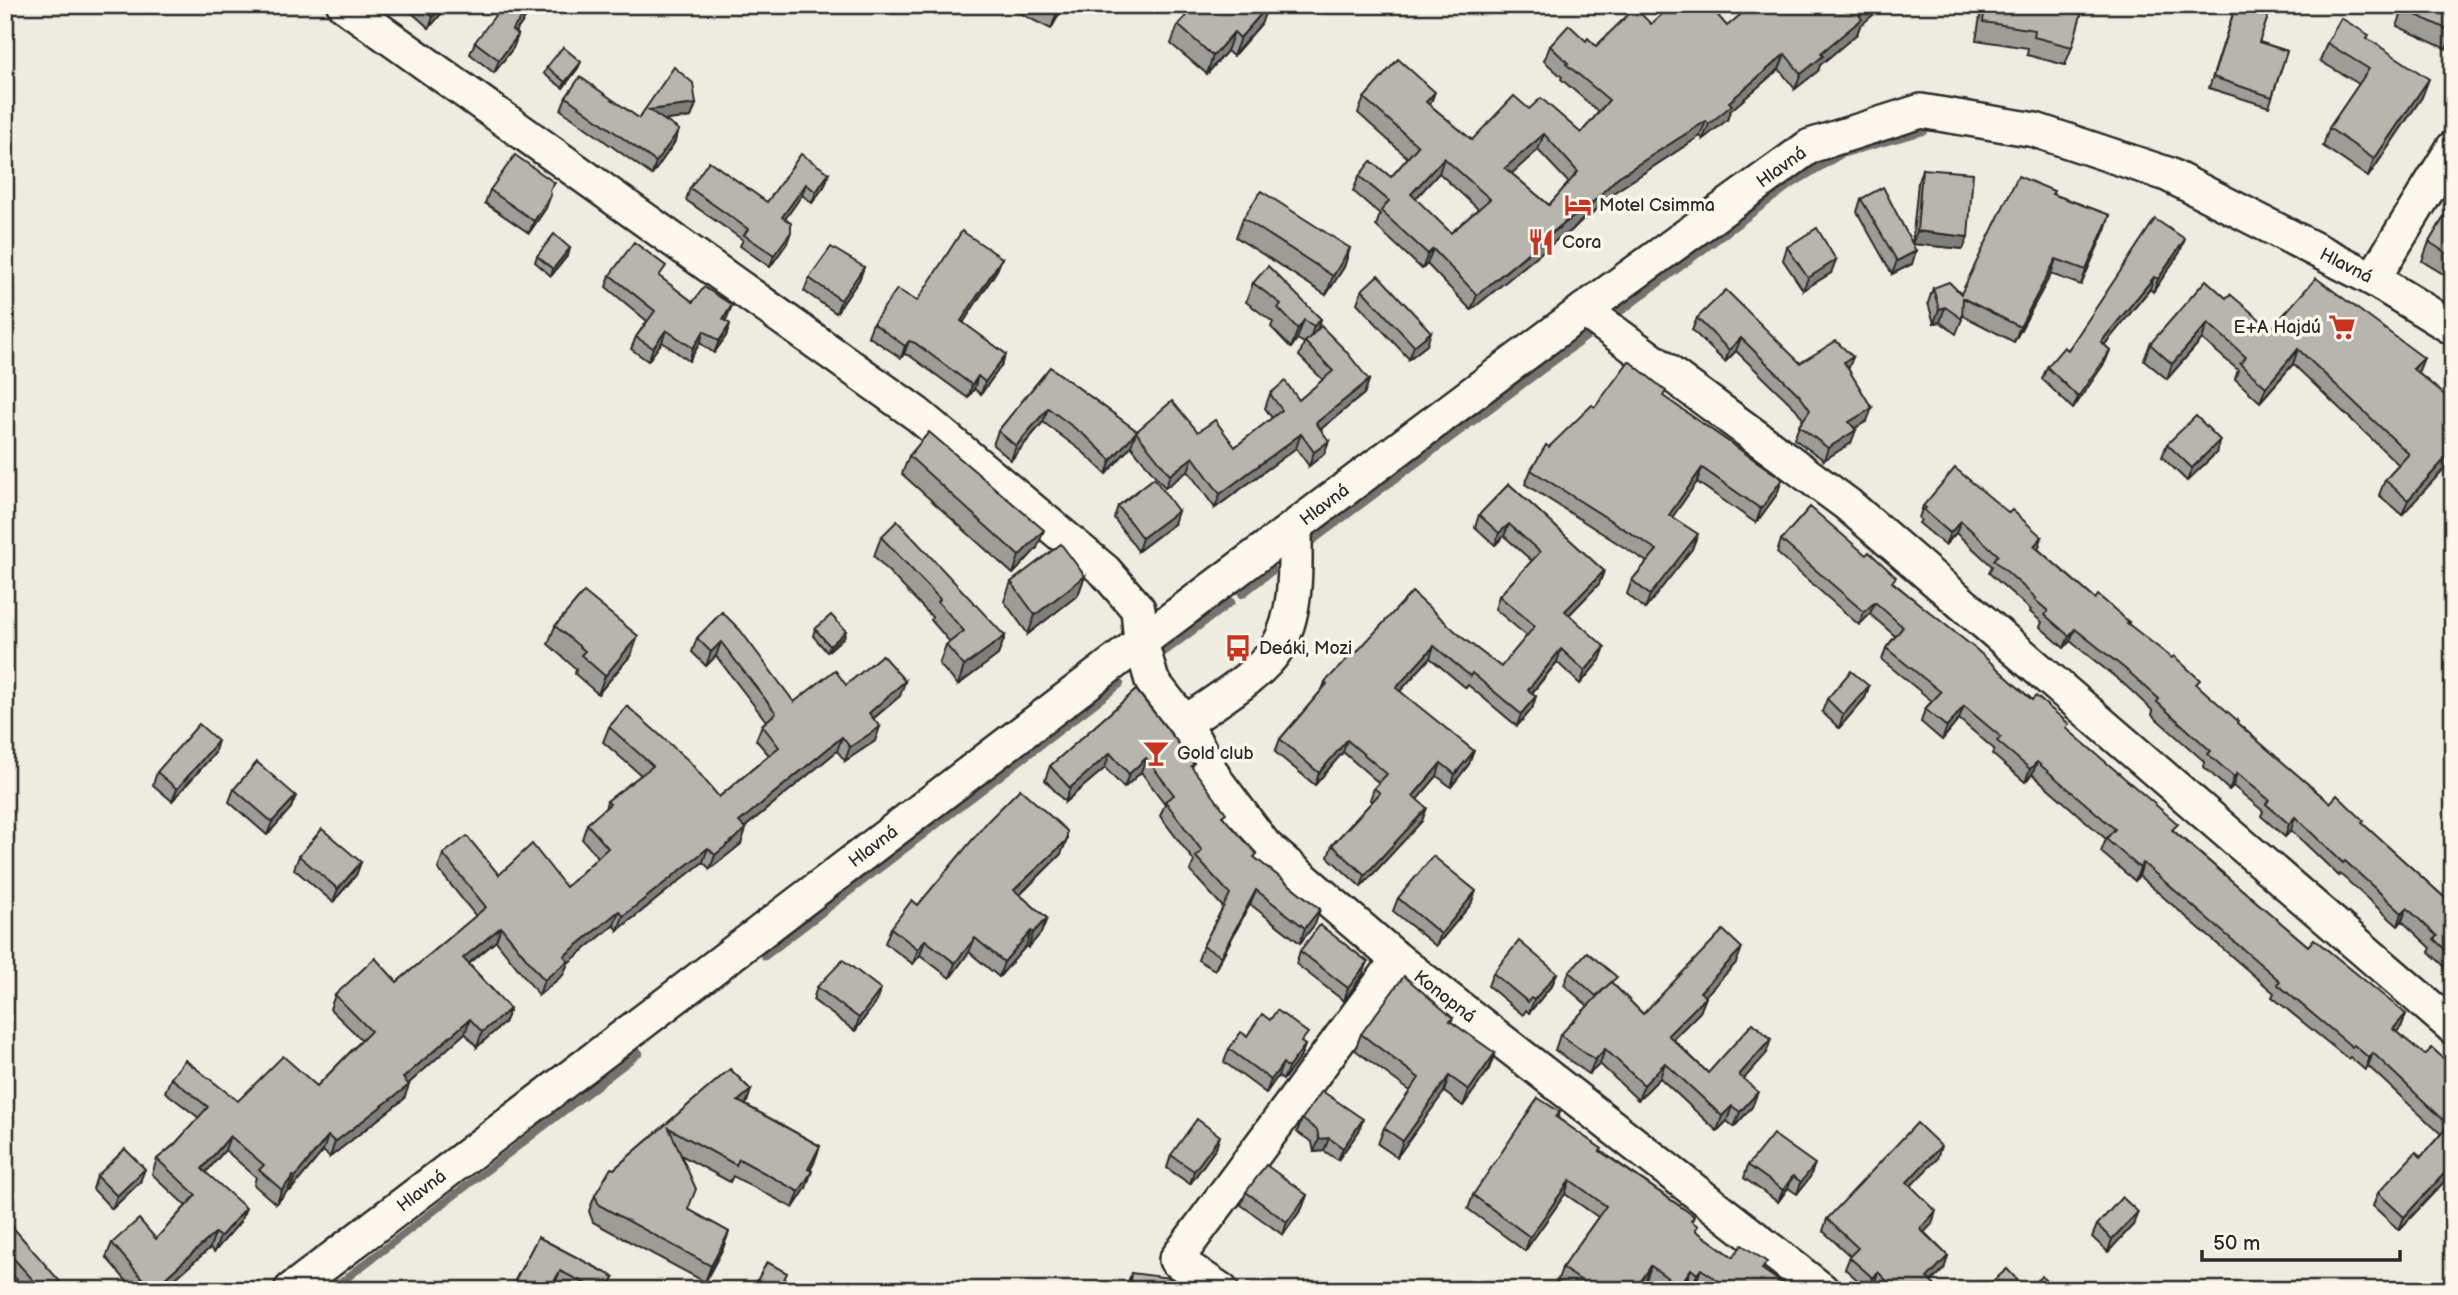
<svg xmlns="http://www.w3.org/2000/svg" width="2458" height="1295" font-family="'Balsamiq Sans',sans-serif">
  <style>
    .lines { fill: none; stroke-linecap: round; stroke-linejoin: round }
    .stream { stroke: #74726e; stroke-width: 8 }
    .minor-casing { stroke: #2b2b2b; stroke-width: 38 }
    .minor { stroke: #fbf7ec; stroke-width: 33 }
    .wall { fill: #9e9c96; stroke: #2b2b2b; stroke-width: 2; fill-rule: evenodd }
    .shaded-wall { fill: #817f7a; stroke: #2b2b2b; stroke-width: 2 }
    .building { fill: #b8b5ae; stroke: #2b2b2b; stroke-width: 2; fill-rule: evenodd }
    .labels { text-anchor: middle; dominant-baseline: central; stroke-width: 7; stroke-linejoin: round; paint-order: stroke }
    .street-label { font-size: 18px; fill: #2b2b2b; stroke: #fbf7ec }
    .poi-label { font-size: 18px; fill: #2b2b2b; stroke: #fbf7ec; text-anchor: start }
  </style>
  <rect width="100%" height="100%" fill="#eeebe0"/>
  <filter id="ink" filterUnits="userSpaceOnUse"><feTurbulence type="fractalNoise" baseFrequency=".0143" numOctaves="2"/><feDisplacementMap in="SourceGraphic" scale="14" xChannelSelector="R" yChannelSelector="G"/><feConvolveMatrix kernelMatrix="1 2 1 2 8 2 1 2 1" color-interpolation-filters="sRGB"/></filter>
  <g filter="url(#ink)">
    <g class="lines">
      <!-- stream -->
      <g class="stream">
        <path d="M1621,311l166,-124 54,-33 83,-23"/>
        <path d="M1305,546l285,-212"/>
        <path d="M1242,594l31,-24"/>
        <path d="M1160,655l71,-53"/>
        <path d="M765,956l355,-272"/>
        <path d="M331,1290l308,-237"/>
      </g>
      <defs>
        <g id="minor">
          <path id="s1" d="M344,5l573,409 188,157 33,38 3,33 11,39 33,42 30,56 50,67 133,114 424,330"/>
          <path d="M2373,279l80,-131"/>
          <path d="M1584,310l263,194 606,523"/>
          <path d="M1185,723c26,-19 76,-48 92,-75 21,-35 18,-81 18,-121"/>
          <path id="s2" d="M291,1290l850,-648 443,-332 226,-164 111,-35 114,19 132,44 206,105 80,49"/>
          <path d="M1221,1290l-45,-30 222,-300"/>
        </g>
      </defs>
      <!-- minor casing -->
      <use href="#minor" class="minor-casing"/>
      <!-- minor -->
      <use href="#minor" class="minor"/>
    </g>
    <!-- wall -->
    <g class="wall">
      <path d="M403,5h44l-1,3 -17,20z"/>
      <path d="M1022,5h42l-13,24 -32,-16z"/>
      <path d="M1093,5h18l-4,8z"/>
      <path d="M1176,5h91l-6,19 -28,32 -6,-5 -20,23 -36,-30 7,-19 8,-9 -11,-10z"/>
      <path d="M1982,5h94l-4,42 -7,18 -38,-10 1,-7 -52,-8z"/>
      <path d="M2230,5h42l-13,37 28,9 -18,56 -60,-19 26,-81z"/>
      <path d="M2405,5h48v31l-7,13 -49,-23z"/>
      <path d="M526,17l-11,16 3,2 -5,13 -19,25 -24,-19 5,-12z"/>
      <path d="M1651,24l76,2h133l-3,8 -37,31 -2,6 -23,18 -16,-20 -49,42 -3,9 -24,19 -3,-3 -87,57 -27,26 -1,-2 -14,14 -12,7 -88,72 -44,-46 -5,5 -46,-43 4,-12 -27,-23 6,-15 32,1 17,-19 -50,-45 6,-15 66,7 42,35 57,-31 52,24 18,-21 -38,-33 1,-2 -18,-16 6,-15 36,-5 10,5zM1538,150l31,33 -20,22 -38,-32zM1439,173l39,36 -27,24 -36,-34z"/>
      <path d="M2367,38l55,59 -54,80 -45,-31 6,-18 30,-44 -39,-23 7,-18z"/>
      <path d="M547,67l31,1 -15,20 -19,-14z"/>
      <path d="M566,97l73,21 57,-14 -5,13 -27,3 15,10 -5,13 -22,32 -91,-65z"/>
      <path d="M1922,169l46,68 -5,12 -50,-5 -1,20 -20,10 -35,-62 4,-13 51,45 6,-62z"/>
      <path d="M829,173l-4,12 -13,18 -10,-8 -17,24 2,24 -17,24 -30,-21 3,-6 -57,-40 4,-12 77,14z"/>
      <path d="M490,190l56,18 -17,25 -44,-30z"/>
      <path d="M2053,194l57,21 -29,70 -30,-11 -37,68 -52,-27v4l-6,15 -16,-12 -6,1 -6,-20 5,-15 28,6z"/>
      <path d="M2453,202v78l-31,-19 7,-19z"/>
      <path d="M1243,218l107,30 -6,19 -18,28 -90,-58z"/>
      <path d="M1787,247l44,26 -28,17 -20,-30z"/>
      <path d="M570,248l-2,7 -17,21 -16,-14 2,-6z"/>
      <path d="M2180,252l-27,40 -3,-3 -46,56 6,5 -5,12 -32,47 -31,-30 5,-12z"/>
      <path d="M1002,258l-5,12 -34,53 43,31 -5,12 -20,28 -7,-5 -6,9 -58,-42 -6,-2 -3,4 -33,-22 5,-13z"/>
      <path d="M864,267l-5,13 -23,33 -32,-22 5,-13z"/>
      <path d="M610,275l51,3 32,24 39,3 -7,16 5,3 -4,12 -12,17 -14,-10 -11,18 -27,-19 -14,19 -17,-12 5,-12 11,-16 -41,-34z"/>
      <path d="M1253,283l68,36 -5,12 53,49 -5,14 -43,35 3,25 -15,12 -13,-18 -81,60 -27,-37 -23,17 -34,-42 -25,28 -23,-22 -40,-30 -32,38 -18,-15 5,-14 52,-64 87,64 61,1 37,15 37,-29 -7,-10 5,-14 29,6 24,-20 -24,-24 5,-13 -7,-4 -6,9 -20,-21 2,-5 -27,-20z"/>
      <path d="M1362,290l65,55 -18,14 -52,-56z"/>
      <path d="M2226,298l45,31 147,44 35,29 -51,113 -23,-20 6,-15 14,-15 -106,-101 -33,38 -25,-23 3,-9 -36,-31 -35,40 -23,-19 6,-16z"/>
      <path d="M1697,318l103,45 48,6 19,52 -13,7 -3,15 -27,17 -30,-21 5,-13 4,-7 -7,-10 -60,-58 -11,11 -33,-32z"/>
      <path d="M1664,397l118,82 -5,15 -21,29 -59,-41 -25,35 20,32 -47,60 -18,-15 5,-14 15,-18 -122,-78 6,-14 18,-23 46,-40z"/>
      <path d="M2167,444l49,9 -29,28 -25,-24z"/>
      <path d="M909,456l128,92 -24,26 -111,-100z"/>
      <path d="M1509,484l95,87 -5,13 -30,31 31,45 -20,24 -23,-22 -25,31 4,3 -4,13 -15,17 -49,-41 -2,3 -36,-30 -30,33 69,73 -18,23 -14,-11 -20,23 5,22 -61,66 -33,-30 4,-12 40,-43 -2,-2 4,-12 5,-5 -36,-31 -28,33 -40,-33 5,-13 42,-49 3,-8 28,-26 111,-17 37,28 26,-31 -32,-27 4,-13 33,-35 -28,-25 -9,9 -20,-18 4,-12z"/>
      <path d="M1118,506l56,18 -36,27 -24,-33z"/>
      <path d="M1923,506l86,7 33,24 -4,12 57,50 34,23 -1,2 70,62 39,37 93,80 33,21 82,74 8,2v74l-24,-22 2,-4 -29,-27 -4,5 -58,-52 -1,2 -48,-46 -6,7 -24,-21 2,-5 -30,-25 -4,4 -25,-23 1,-5 -53,-47 1,-4 -29,-27 -54,-43 -6,7 -24,-21 2,-5 -12,-10 1,-2 -42,-37 3,-7 -36,-33 -11,12 -26,-22 2,-3 -2,-2z"/>
      <path d="M881,537l124,99 -7,19 -40,30 -19,-21 7,-19 4,-3 -19,-22 1,-3 -58,-61z"/>
      <path d="M1781,540l113,43 173,146 108,103 133,114 98,68 -5,13 -5,5 29,23 28,12v105l-54,58 -26,-24 5,-13 43,-36 20,-23 -73,-68 -3,4 -15,-13 -2,2 -76,-62 2,-4 -135,-117 -4,5 -34,-29 5,-13 -74,-65 -7,8 -33,-28 2,-5 -35,-30 -17,21 -21,-18 4,-13 7,-8 -50,-41 4,-12 9,-12 -25,-22 -11,11 -82,-72z"/>
      <path d="M1085,576l-7,19 -50,39 -24,-33 7,-19z"/>
      <path d="M722,612l72,90 52,-17 59,-4 -5,15 -27,23 2,22 -30,20 -8,-10 -93,77 -3,16 -31,25 -7,-7 -85,68 -4,-5 -46,38 -5,12 -24,20 -43,-54 -27,23 41,45 -6,14 -27,24 -12,-14 -57,51 -4,15 -74,58 -7,-6 -33,40 -2,-1 -12,14 -22,-19 2,-8 -31,-27 -19,22 34,50 -26,30 -4,-4 -48,42h-28l-28,-33 6,-14 44,-4 30,-33 -34,-32 5,-15 18,-15 24,-26 -34,-26 6,-14 67,23 79,-15 45,-46 -32,-31 5,-14 62,-13 79,-66 -38,-47 5,-15 56,21 67,12 32,-30 -16,-18 5,-15 18,-15 2,-8 34,-26 -38,-33 6,-15 110,70 50,-42 -13,-15 6,-15 4,-4 -50,-65 -10,10 -14,-14 5,-14z"/>
      <path d="M555,626l83,10 -7,19 -33,39 -23,-20 1,-5 -28,-25z"/>
      <path d="M815,629l29,8 -17,15 -14,-16z"/>
      <path d="M1869,686l-4,12 -26,30 -17,-16 5,-13z"/>
      <path d="M1136,690l58,73 -2,5 32,50 31,40 65,51 -5,15 -15,19 -50,-39 -35,66 -17,-10 5,-14 20,-39 -33,-36 4,-10 -34,-45 5,-12 -24,-32 -17,16 -19,-20 -40,34 -20,-22 5,-14z"/>
      <path d="M214,754l-42,47 -19,-16 4,-13z"/>
      <path d="M234,789l57,19 -24,27 -38,-33z"/>
      <path d="M1061,854l-41,41 27,23 -6,15 -13,15 -2,-2 -27,31 -30,-25 -19,26 -30,-23 -7,9 -28,-21 6,-15 27,-23z"/>
      <path d="M299,856l62,6 -5,13 -23,27 -39,-33z"/>
      <path d="M1398,898l73,6 -35,42 -43,-35z"/>
      <path d="M1300,951l63,23 -19,27 -48,-37z"/>
      <path d="M1736,963l-32,33 2,1 -6,15 -27,27 35,34 58,-19 -23,25 9,28 -18,20 -7,-6 -10,10 -57,-53 -22,22 -38,-36 -11,10 -34,-24 5,-15 28,-29 -24,-21 5,-13 45,13 29,29z"/>
      <path d="M1493,973h64l-5,12 -23,28 -3,-3 -3,5 -35,-29z"/>
      <path d="M817,987l59,15 -21,29 -42,-31z"/>
      <path d="M1453,1018l-2,4 38,47 -26,37 -19,-14 -47,65 -19,-13 6,-16 26,-37 -55,-41 6,-16z"/>
      <path d="M1247,1036l58,9 -5,13 -17,22 -5,-4 -12,17 -42,-31 5,-13z"/>
      <path d="M730,1069l21,21 -5,15 74,41 -10,24 -4,18 -13,20 -60,-32 -3,6 -49,-27 7,54 41,23 -6,16 -18,34 -112,-60 -4,-11 6,-16 19,-26z"/>
      <path d="M1560,1112l-2,6 43,33 93,65 -2,6 4,9 37,26 30,13 29,20h-85l-11,-7 -4,5 -6,-5 -5,7h-21l-14,-10 -6,10h-71l-12,-8 5,-14 36,-51 -33,-23 -40,57 -57,-42 5,-14z"/>
      <path d="M1302,1119l57,12 -21,29 -14,-9 -10,1 -2,-10 -15,-10z"/>
      <path d="M1216,1148l-26,36 -23,-16 4,-13z"/>
      <path d="M1937,1159l-26,26 21,39 -8,8 24,24 -4,13 -13,13 8,8h-60l-5,-5 -5,5 -24,-21 5,-13 -27,-25 4,-12z"/>
      <path d="M1748,1165l62,12 -13,17 -9,-6 -10,14 -34,-24z"/>
      <path d="M97,1176l43,6 -28,27 -19,-20z"/>
      <path d="M1246,1192l61,3 -5,13 -19,27 -42,-30z"/>
      <path d="M2097,1225h36l-25,27 -16,-15z"/>
      <path d="M5,1227l57,57 -2,6h-34l-21,-23z"/>
      <path d="M538,1237l76,40 -4,13h-41l-14,-7 -3,7h-42z"/>
      <path d="M1131,1273l38,17h-43z"/>
    </g>
    <!-- shaded-wall -->
    <g class="shaded-wall">
      <path d="M443,5h4l-1,3 -17,20 4,-11z"/>
      <path d="M531,5l-5,12 -19,26 5,-13z"/>
      <path d="M1061,5h3l-13,24 6,-17z"/>
      <path d="M1872,5h13l-25,21 -3,8 -37,31 -2,6 -23,18 6,-15 58,-59z"/>
      <path d="M1268,6l-7,18 -28,32 7,-18z"/>
      <path d="M1234,32l-7,19 -20,23 6,-18z"/>
      <path d="M518,35l-5,13 -19,25 5,-13z"/>
      <path d="M1785,54l-6,15 -49,42 -3,9 -24,19 6,-15 20,-22z"/>
      <path d="M581,62l-3,6 -15,20 2,-6z"/>
      <path d="M2429,79l-7,18 -54,80 6,-18z"/>
      <path d="M1435,92l-6,16 -3,-6z"/>
      <path d="M696,104l-5,13 -46,6 4,-13z"/>
      <path d="M1706,121l-6,15 -87,57 -27,26 6,-16 26,-26z"/>
      <path d="M679,130l-5,13 -22,32 4,-13z"/>
      <path d="M1544,134l-6,16 -38,34 5,-16z"/>
      <path d="M1444,158l-5,15 -34,37 6,-16z"/>
      <path d="M829,173l-4,12 -13,18 4,-11z"/>
      <path d="M806,184l-4,11 -24,34 4,-12z"/>
      <path d="M551,195l-5,13 -17,25 5,-12z"/>
      <path d="M1591,202l-6,15 -14,14 -12,7 -88,72 6,-15z"/>
      <path d="M2110,215l-5,15 -24,55 5,-15z"/>
      <path d="M1917,231l51,6 -5,12 -51,-5z"/>
      <path d="M791,232l-4,11 -17,24 4,-12z"/>
      <path d="M2185,239l-5,13 -27,40 5,-13z"/>
      <path d="M570,248l-2,7 -17,21 2,-7z"/>
      <path d="M1350,248l-6,19 -18,28 7,-19z"/>
      <path d="M1433,249l-6,15 -5,5 6,-15z"/>
      <path d="M1916,251l-4,13 -20,10 5,-13z"/>
      <path d="M1002,258l-5,12 -41,64 5,-13z"/>
      <path d="M2056,259l-5,15 -37,68 6,-15z"/>
      <path d="M1836,260l-5,13 -28,17 5,-12z"/>
      <path d="M864,267l-5,13 -23,33 5,-13z"/>
      <path d="M2154,277l-4,12 -53,65 4,-12z"/>
      <path d="M732,305l-5,13 -9,13 5,-12z"/>
      <path d="M1945,307l-5,15 -6,1 5,-14z"/>
      <path d="M1321,319l-7,19 -6,7 6,-19z"/>
      <path d="M1304,320l-7,19 -6,9 7,-19z"/>
      <path d="M2208,323l-6,16 -35,40 5,-15z"/>
      <path d="M730,324l-4,12 -12,17 5,-12z"/>
      <path d="M666,330l-4,12 -14,19 5,-13z"/>
      <path d="M704,331l-4,12 -11,18 4,-13z"/>
      <path d="M1431,332l-4,13 -18,14 5,-13z"/>
      <path d="M1741,338l-5,13 -11,11 4,-12z"/>
      <path d="M909,341l-5,13 -3,4 4,-12z"/>
      <path d="M2298,349l-5,15 -33,38 6,-15z"/>
      <path d="M2110,350l-5,12 -32,47 5,-12z"/>
      <path d="M1006,354l-5,12 -20,28 4,-12z"/>
      <path d="M1853,357l-5,13 -4,-8z"/>
      <path d="M2424,358l-6,15 -10,12 5,-16z"/>
      <path d="M978,376l-4,13 -6,9 4,-13z"/>
      <path d="M1369,380l-5,14 -53,43 5,-14z"/>
      <path d="M1048,408l-5,14 -32,38 5,-14z"/>
      <path d="M1872,408l-5,13 -22,13 4,-12z"/>
      <path d="M1856,430l-5,13 -27,17 4,-12z"/>
      <path d="M1136,432l-5,14 -25,28 5,-14z"/>
      <path d="M1301,434l-5,14 -81,60 5,-14z"/>
      <path d="M2220,440l-4,13 -29,28 5,-13z"/>
      <path d="M1329,441l-5,13 -15,12 5,-14z"/>
      <path d="M2453,450v9l-51,56 6,-15z"/>
      <path d="M1193,457l-5,14 -23,17 5,-13z"/>
      <path d="M1702,468l-5,14 -33,47 5,-14z"/>
      <path d="M1782,479l-5,15 -21,29 5,-14z"/>
      <path d="M1178,511l-4,13 -36,27 4,-13z"/>
      <path d="M1961,521l-5,12 -11,12 5,-12z"/>
      <path d="M1509,524l-5,12 -9,9 4,-12z"/>
      <path d="M1044,530l-7,18 -24,26 6,-18z"/>
      <path d="M1698,534l-6,15 -47,60 5,-14z"/>
      <path d="M2042,537l-4,13 -4,-4z"/>
      <path d="M1604,571l-5,13 -39,40 5,-13z"/>
      <path d="M1085,576l-7,19 -50,39 7,-19z"/>
      <path d="M1875,602l-5,12 -11,11 5,-13z"/>
      <path d="M2075,629l-5,12 -6,7 5,-12z"/>
      <path d="M846,631l-2,6 -17,15 3,-6z"/>
      <path d="M638,636l-7,19 -33,39 7,-18z"/>
      <path d="M1005,636l-7,19 -40,30 6,-19z"/>
      <path d="M721,642l-5,14 -10,10 5,-14z"/>
      <path d="M1434,646l-4,12 -38,42 4,-12z"/>
      <path d="M1605,647l-5,13 -20,24 5,-13z"/>
      <path d="M1561,649l-4,13 -33,40 4,-12z"/>
      <path d="M905,681l-5,15 -37,31 6,-14z"/>
      <path d="M1869,686l-4,12 -26,30 4,-13z"/>
      <path d="M1536,696l-4,13 -15,17 4,-12z"/>
      <path d="M1964,706l-5,13 -17,21 5,-13z"/>
      <path d="M880,727l-5,14 -30,20 5,-14z"/>
      <path d="M842,737l-5,14 -103,85 5,-14z"/>
      <path d="M1347,740l-4,12 -28,33 4,-12z"/>
      <path d="M218,741l-4,13 -42,47 5,-12z"/>
      <path d="M1474,751l-5,13 -18,23 4,-13z"/>
      <path d="M1110,753l-5,15 -40,34 5,-14z"/>
      <path d="M1146,758l-5,14 -17,16 5,-14z"/>
      <path d="M2037,762l-5,12 -7,8 5,-13z"/>
      <path d="M1441,763l-4,13 -28,33 4,-13z"/>
      <path d="M2237,773l-4,13 -4,4 5,-13z"/>
      <path d="M296,796l-5,12 -24,27 5,-13z"/>
      <path d="M1427,808l-5,13 -61,66 4,-12z"/>
      <path d="M2295,817l-4,13 -6,7 4,-13z"/>
      <path d="M746,829l-5,15 -31,25 5,-14z"/>
      <path d="M1067,840l-6,14 -52,51 5,-15z"/>
      <path d="M708,848l-5,14 -85,68 5,-14z"/>
      <path d="M361,862l-5,13 -23,27 5,-13z"/>
      <path d="M2143,863l-4,13 -4,5 5,-13z"/>
      <path d="M1256,890l-6,14 -35,66 6,-14z"/>
      <path d="M1476,891l-5,13 -35,42 5,-12z"/>
      <path d="M2407,908l-5,13 -4,5 4,-13z"/>
      <path d="M1320,909l-5,15 -15,19 5,-15z"/>
      <path d="M619,911l-5,14 -46,38 -5,12 -24,20 5,-15 20,-24z"/>
      <path d="M1047,918l-6,15 -13,15 5,-15z"/>
      <path d="M501,927l-5,14 -38,31 5,-14z"/>
      <path d="M1031,931l-5,15 -27,31 5,-15z"/>
      <path d="M975,938l-6,14 -19,26 5,-15z"/>
      <path d="M925,940l-5,15 -7,9 5,-15z"/>
      <path d="M1742,948l-6,15 -41,44 5,-15z"/>
      <path d="M1368,962l-5,12 -19,27 4,-13z"/>
      <path d="M1557,973l-5,12 -23,28 5,-13z"/>
      <path d="M881,989l-5,13 -21,29 4,-13z"/>
      <path d="M1706,997l-6,15 -37,37 5,-14z"/>
      <path d="M510,1009l-6,14 -27,24 5,-15z"/>
      <path d="M2406,1014l-5,13 -13,15 5,-13z"/>
      <path d="M470,1019l-5,14 -67,60 5,-15z"/>
      <path d="M1771,1039l-5,15 -32,36 5,-15z"/>
      <path d="M1305,1045l-5,13 -17,22 5,-12z"/>
      <path d="M1605,1049l-5,15 -11,10 6,-14z"/>
      <path d="M1495,1053l-6,16 -26,37 6,-16z"/>
      <path d="M2373,1053l-5,13 -3,4 4,-12z"/>
      <path d="M1283,1063l-5,13 -12,17 5,-13z"/>
      <path d="M1665,1063l-5,15 -22,22 6,-15z"/>
      <path d="M1449,1076l-5,16 -47,65 6,-16z"/>
      <path d="M409,1085l-5,14 -74,58 5,-15z"/>
      <path d="M751,1090l-6,17 -7,-6z"/>
      <path d="M1758,1092l-6,15 -18,20 6,-15z"/>
      <path d="M1732,1106l-5,15 -10,10 5,-15z"/>
      <path d="M1363,1119l-4,12 -21,29 5,-12z"/>
      <path d="M230,1136l-5,14 -28,33 5,-14z"/>
      <path d="M328,1136l-5,15 -33,40 5,-14z"/>
      <path d="M1220,1136l-4,12 -26,36 4,-13z"/>
      <path d="M1329,1138l-5,13 -10,1 5,-13z"/>
      <path d="M820,1146l-6,17 -12,23 6,-17z"/>
      <path d="M1941,1146l-4,13 -34,35 4,-12z"/>
      <path d="M1815,1164l-5,13 -13,17 4,-12z"/>
      <path d="M2453,1164v8l-54,58 5,-13z"/>
      <path d="M145,1169l-5,13 -28,27 5,-13z"/>
      <path d="M812,1171l-6,17 -13,20 6,-16z"/>
      <path d="M293,1176l-5,14 -12,14 6,-14z"/>
      <path d="M1793,1176l-5,12 -10,14 5,-12z"/>
      <path d="M1570,1180l-5,14 -40,57 5,-14z"/>
      <path d="M1307,1195l-5,13 -19,27 4,-13z"/>
      <path d="M246,1208l-6,14 -26,30 6,-15z"/>
      <path d="M1936,1211l-4,13 -16,17 4,-12z"/>
      <path d="M2138,1212l-5,13 -25,27 4,-13z"/>
      <path d="M729,1232l-6,16 -18,34 6,-16z"/>
      <path d="M215,1233l-5,15 -48,42h-10z"/>
      <path d="M1948,1256l-4,13 -22,21 5,-12z"/>
      <path d="M1651,1266l-5,14 -6,10h-5z"/>
      <path d="M1691,1269l-5,14 -5,7h-3z"/>
      <path d="M1701,1269l-5,14 -4,5 5,-14z"/>
      <path d="M560,1271l-8,19h-3z"/>
      <path d="M1878,1272l-4,13 -5,5 4,-12z"/>
    </g>
    <!-- building -->
    <g class="building">
      <path d="M419,5h24l-10,12z"/>
      <path d="M503,5h28l-19,25 6,5 -19,25 -24,-18z"/>
      <path d="M1043,5h18l-4,7z"/>
      <path d="M1196,5h71l1,1 -28,32 -6,-6 -21,24 -35,-31z"/>
      <path d="M1673,5h36l18,21 25,-21h120l-13,10 3,4 -41,34 2,3 -22,18 -16,-20 -56,48 3,3 -23,19 -3,-3 -88,56 -26,26 -1,-1 -14,13 -12,7 -88,73 -44,-46 -5,5 -47,-43 8,-10 -30,-25 12,-15 20,16 27,-31 -54,-48 34,-39 37,33 -9,10 46,38 42,-44 15,13 12,-11 40,35 28,-33 -43,-36 2,-1 -18,-17 19,-21 17,16 2,-3 8,8 39,-38 16,16zM1544,134l34,38 -29,33 -44,-37zM1444,158l46,41 -39,34 -40,-39z"/>
      <path d="M1985,5h91l7,3 -11,39 -38,-10 1,-7 -52,-8z"/>
      <path d="M2236,5h36l-13,37 28,9 -15,46 -59,-20z"/>
      <path d="M2405,5h48v27l-50,-23z"/>
      <path d="M2341,18l28,17 -2,3 62,41 -55,80 -45,-31 40,-59 -42,-26z"/>
      <path d="M563,47l18,15 -16,20 -18,-15z"/>
      <path d="M674,67l19,16 3,21 -47,6 30,20 -23,32 -90,-65 14,-20 59,41z"/>
      <path d="M801,154l28,19 -13,19 -10,-8 -24,33 9,6v9l-17,23 -30,-20 4,-6 -58,-41 19,-27 58,41z"/>
      <path d="M515,155l40,28 -5,7 1,5 -17,26 -44,-31z"/>
      <path d="M1922,169l51,4 -5,64 -51,-6z"/>
      <path d="M2018,176l36,15 -2,3 58,21 -24,55 -30,-11 -36,68 -57,-29 -1,21 -17,-12 -6,2 -6,-21 16,-6 12,12z"/>
      <path d="M1883,187l33,64 -19,10 -36,-62z"/>
      <path d="M1261,191l89,57 -17,28 -90,-58z"/>
      <path d="M2453,202v55l-24,-15z"/>
      <path d="M2155,219l30,20 -27,40 -4,-2 -53,65 9,8 -32,47 -31,-30 17,-20 4,3z"/>
      <path d="M1817,228l19,32 -28,18 -21,-31z"/>
      <path d="M962,231l40,27 -41,63 45,33 -21,28 -7,-6 -6,9 -57,-42 -6,-2 -4,5 -32,-23 24,-34 20,12z"/>
      <path d="M554,234l16,14 -17,21 -16,-13z"/>
      <path d="M634,242l32,24 -7,10 34,26 11,-15 28,18 -9,14 7,5 -11,17 -15,-10 -11,17 -27,-18 -13,18 -17,-11 19,-26 -45,-36z"/>
      <path d="M831,247l33,20 -23,33 -32,-22z"/>
      <path d="M1268,266l53,53 -7,7 -10,-6 -6,9 -20,-21 3,-4 -28,-21z"/>
      <path d="M1378,275l53,57 -17,14 -52,-56z"/>
      <path d="M2316,278l108,80 -11,11 40,33v48l-45,50 -23,-20 24,-26 -111,-105 -32,38 -26,-23 6,-7 -38,-34 -36,41 -22,-20 56,-64 20,18 4,-4 41,35z"/>
      <path d="M1726,290l74,73 36,-22 17,16 -9,5 28,46 -23,14 7,8 -28,18 -29,-22 11,-16 -10,-14 -59,-58 -12,12 -32,-32z"/>
      <path d="M1321,326l24,24 24,30 -53,43 13,18 -15,11 -13,-18 -81,60 -27,-37 -23,18 -34,-43 -25,28 -23,-22 -40,-30 -32,38 -18,-15 52,-64 87,64 35,-30 26,31 17,-12 20,27 47,-37 -12,-16 15,-13 14,19 34,-29 -28,-29z"/>
      <path d="M1629,361l37,30 -3,5 119,83 -21,30 -59,-41 -33,47 29,19 -48,61 -18,-15 25,-30 -126,-80 15,-25 3,2 43,-42 3,2z"/>
      <path d="M2196,416l24,24 -28,28 -25,-24z"/>
      <path d="M929,432l115,98 -25,26 -110,-100z"/>
      <path d="M1955,468l54,45 3,-3 30,27 -8,9 61,53 3,-4 31,27 -2,1 45,35 2,-2 26,24 -4,4 42,37 -1,2 93,80 7,-8 27,26 -2,2 83,75 3,-3 5,5v57l-19,-18 3,-3 -30,-28 -5,5 -57,-52 -2,2 -48,-46 -6,7 -23,-20 3,-4 -32,-27 -3,4 -26,-23 3,-3 -54,-49 2,-3 -30,-27 -54,-43 -6,7 -24,-21 3,-4 -14,-12 2,-1 -42,-38 4,-5 -37,-34 -11,12 -26,-23 2,-2 -3,-2z"/>
      <path d="M1154,478l24,33 -36,27 -24,-32z"/>
      <path d="M1509,484l95,87 -39,40 40,36 -20,24 -24,-22 -33,41 8,6 -15,18 -49,-41 -2,3 -36,-30 -38,42 78,63 -19,23 -14,-11 -28,33 14,12 -62,67 -33,-30 48,-52 -6,-5 13,-14 -40,-34 -28,33 -39,-34 47,-55 -2,-2 27,-28 1,2 59,-64 52,47 37,28 34,-41 -36,-30 41,-44 -31,-28 -10,9 -20,-18z"/>
      <path d="M1810,507l56,48 3,-3 27,25 -4,5 85,68 55,50 4,-4 33,28 -3,4 112,96 -6,6 136,116 6,-7 92,75 -13,15 32,26 7,-7 21,19v97l-49,53 -26,-24 38,-41 5,5 28,-32 -76,-72 -4,5 -15,-13 -2,2 -75,-63 3,-3 -137,-118 -3,5 -34,-29 9,-10 -78,-67 -7,7 -33,-28 4,-4 -37,-31 -17,21 -22,-18 16,-17 -55,-44 17,-21 -28,-25 -11,10 -83,-72z"/>
      <path d="M897,521l108,115 -41,30 -18,-21 18,-14 -26,-29 2,-3 -59,-62z"/>
      <path d="M1061,544l24,32 -50,39 -24,-33z"/>
      <path d="M584,592l54,44 -33,40 -24,-21 4,-4 -30,-25z"/>
      <path d="M722,612l18,18 54,72 41,-32 11,15 36,-30 23,26 -36,32 11,14 -30,20 -8,-10 -103,85 7,7 -31,26 -7,-7 -85,68 -4,-5 -55,45 4,5 -24,19 -43,-53 -38,31 47,51 -28,23 -12,-13 -67,59 6,7 -74,57 -7,-6 -33,41 -2,-1 -11,14 -23,-20 5,-5 -34,-29 -28,33 44,39 -26,29 -5,-4 -63,57 -40,-47 27,-24 17,20 40,-44 -39,-36 18,-15 33,-37 -37,-29 14,-18 53,41 45,-45 34,30 54,-55 -36,-36 40,-37 22,24 89,-75 -43,-53 24,-18 32,39 33,-31 34,43 42,-39 -21,-24 23,-20 -3,-3 46,-35 -44,-39 18,-21 62,55 30,36 60,-50 -17,-22 14,-12 -55,-71 -10,10 -14,-14z"/>
      <path d="M831,615l15,16 -16,15 -15,-17z"/>
      <path d="M1851,671l18,15 -26,29 -16,-16z"/>
      <path d="M1136,690l58,73 -3,3 35,47 -4,3 35,38 -3,3 66,52 -15,19 -49,-38 -35,66 -18,-10 27,-52 -34,-37 6,-6 -37,-50 9,-6 -28,-37 -17,16 -19,-21 -40,35 -20,-22z"/>
      <path d="M199,724l19,17 -41,48 -20,-17z"/>
      <path d="M257,762l39,34 -24,26 -38,-33z"/>
      <path d="M1020,789l47,42v9l-53,50 33,28 -14,15 -2,-2 -27,31 -29,-24 -20,25 -30,-23 -7,9 -27,-21 21,-28 6,5 70,-84z"/>
      <path d="M322,829l39,33 -23,27 -39,-33z"/>
      <path d="M1433,856l43,35 -35,43 -43,-36z"/>
      <path d="M1320,925l48,37 -20,26 -48,-37z"/>
      <path d="M1723,930l19,18 -42,44 6,5 -38,38 40,38 45,-50 18,16 -32,36 19,17 -18,20 -8,-6 -10,10 -57,-53 -21,22 -39,-36 -10,11 -35,-25 51,-53 32,32z"/>
      <path d="M1519,941l38,32 -23,27 -3,-2 -3,4 -35,-29z"/>
      <path d="M1587,952l30,25 -21,19 -27,-24z"/>
      <path d="M843,960l38,29 -22,29 -42,-31z"/>
      <path d="M1404,976l49,42 -3,3 45,32 -26,37 -20,-14 -46,65 -19,-13 35,-50 -58,-44z"/>
      <path d="M1277,1010l31,23 -7,9 4,3 -17,23 -5,-5 -12,17 -42,-31 12,-17 6,4 15,-22 8,6z"/>
      <path d="M730,1069l21,21 -13,11 82,45 -12,23 4,2 -13,21 -60,-33 -3,6 -67,-37 27,61 -8,20 41,23 -18,34 -112,-61 -4,-10 16,-27 3,1z"/>
      <path d="M1322,1091l41,28 -20,29 -14,-10 -10,1 -2,-9 -15,-11z"/>
      <path d="M1538,1098l22,14 -4,5 46,32 -2,2 94,65 -3,5 7,5 -3,4 38,27 9,-12 25,17 -5,7 30,21h-60l-31,-21 -4,5 -6,-5 -12,17 -28,-20 -16,24h-39l-34,-22 44,-62 -36,-26 -40,57 -57,-42z"/>
      <path d="M1197,1119l23,17 -26,35 -23,-16z"/>
      <path d="M1917,1123l24,23 -34,36 29,29 -16,18 28,27 -21,22 12,12h-43l-18,-18 -5,6 -24,-21 9,-9 -31,-29z"/>
      <path d="M1773,1134l42,30 -14,18 -8,-6 -10,14 -35,-25z"/>
      <path d="M125,1149l20,20 -28,27 -20,-20z"/>
      <path d="M1266,1165l41,30 -20,27 -41,-30z"/>
      <path d="M2122,1197l16,15 -26,27 -15,-14z"/>
      <path d="M10,1224l52,60 -7,6h-13l-37,-41v-22z"/>
      <path d="M538,1237l76,40 -6,13h-9l-39,-19 -11,19h-39z"/>
      <path d="M767,1262l20,11 -8,17h-27z"/>
      <path d="M2007,1269l15,16 -5,5h-34z"/>
      <path d="M1131,1273l40,5 -2,12h-40z"/>
      <path d="M2042,1276l11,14h-27z"/>
    </g>
  </g>
  <!-- icons -->
  <defs>
    <symbol id="hotel-bare" viewBox="-9 -9 18 18"><path d="M-6-4.5h1.5V1H6V5H4.5V3h-9V5H-6ZM-4 0a1.8 1.8 0 1 1 3.6 0ZM.5 0V-2.5h3Q6-2.5 6 0Z" fill="#c8321e" stroke="#fbf7ec" stroke-width="2.5" paint-order="stroke"/></symbol>
    <symbol id="restaurant-bare" viewBox="-9 -9 18 18"><path d="M-5-6h1v4h1v-4h1v4h1v-4h1v5L-1.5 .5V6h-2V.5L-5-1ZM5-6V6H3V1.5H1.5Q1.5-4 5-6Z" fill="#c8321e" stroke="#fbf7ec" stroke-width="2.5" paint-order="stroke"/></symbol>
    <symbol id="supermarket-bare" viewBox="-9 -9 18 18"><path d="M-6-5.5h2.5l.6 2H6L4.5 2H-2.5L-4.4-4H-6ZM-1.5 3.2a1.3 1.3 0 1 0 .1 0ZM3 3.2a1.3 1.3 0 1 0 .1 0Z" fill="#c8321e" stroke="#fbf7ec" stroke-width="2.5" paint-order="stroke"/></symbol>
    <symbol id="bus-bare" viewBox="-9 -9 18 18"><path d="M-5-6H5V4H4V6H2V4H-2V6H-4V4H-5ZM-3.5-4V0h7V-4ZM-3.5 1.2v1.5H-2V1.2ZM2 1.2v1.5H3.5V1.2Z" fill="#c8321e" stroke="#fbf7ec" stroke-width="2.5" paint-order="stroke"/></symbol>
    <symbol id="bar-bare" viewBox="-9 -9 18 18"><path d="M-6-5H6L.8 .8V4.5H3.5V6h-7V4.5H-.8V.8Z" fill="#c8321e" stroke="#fbf7ec" stroke-width="2.5" paint-order="stroke"/></symbol>
  </defs>
  <g fill-rule="evenodd">
    <use href="#hotel-bare" x="1559" y="186" width="38" height="38"/>
    <use href="#restaurant-bare" x="1522" y="223" width="38" height="38"/>
    <use href="#supermarket-bare" x="2323" y="308" width="38" height="38"/>
    <use href="#bus-bare" x="1219" y="629" width="38" height="38"/>
    <use href="#bar-bare" x="1137" y="734" width="38" height="38"/>
  </g>
  <g class="labels">
    <!-- street labels -->
    <g class="street-label">
      <text stroke="none"><textPath href="#s2" startOffset="1866">Hlavná</textPath></text>
      <text stroke="none"><textPath href="#s2" startOffset="2474">Hlavná</textPath></text>
      <text stroke="none"><textPath href="#s2" startOffset="1298">Hlavná</textPath></text>
      <text stroke="none"><textPath href="#s2" startOffset="732">Hlavná</textPath></text>
      <text stroke="none"><textPath href="#s1" startOffset="1508">Konopná</textPath></text>
      <text stroke="none"><textPath href="#s2" startOffset="164">Hlavná</textPath></text>
    </g>
    <!-- poi labels -->
    <g class="poi-label">
      <text x="1599" y="205">Motel Csimma</text>
      <text x="1562" y="242">Cora</text>
      <text x="2321" y="327" text-anchor="end">E+A Hajdú</text>
      <text x="1259" y="648">Deáki, Mozi</text>
      <text x="1177" y="753">Gold club</text>
    </g>
  </g>
  <!-- margin -->
  <rect width="2458" height="1295" fill="none" stroke="#fbf7ec" stroke-width="28"/>
  <rect x="14" y="14" width="2430" height="1267" fill="none" stroke="#2b2b2b" stroke-width="2.5" filter="url(#ink)"/>
  <!-- scale -->
  <path d="M2202 1250v10h198v-10" fill="none" stroke="#2b2b2b" stroke-width="3.5"/>
  <text x="2213" y="1250" font-size="21" fill="#2b2b2b" stroke="#fbf7ec" stroke-width="5" paint-order="stroke">50 m</text>
</svg>
